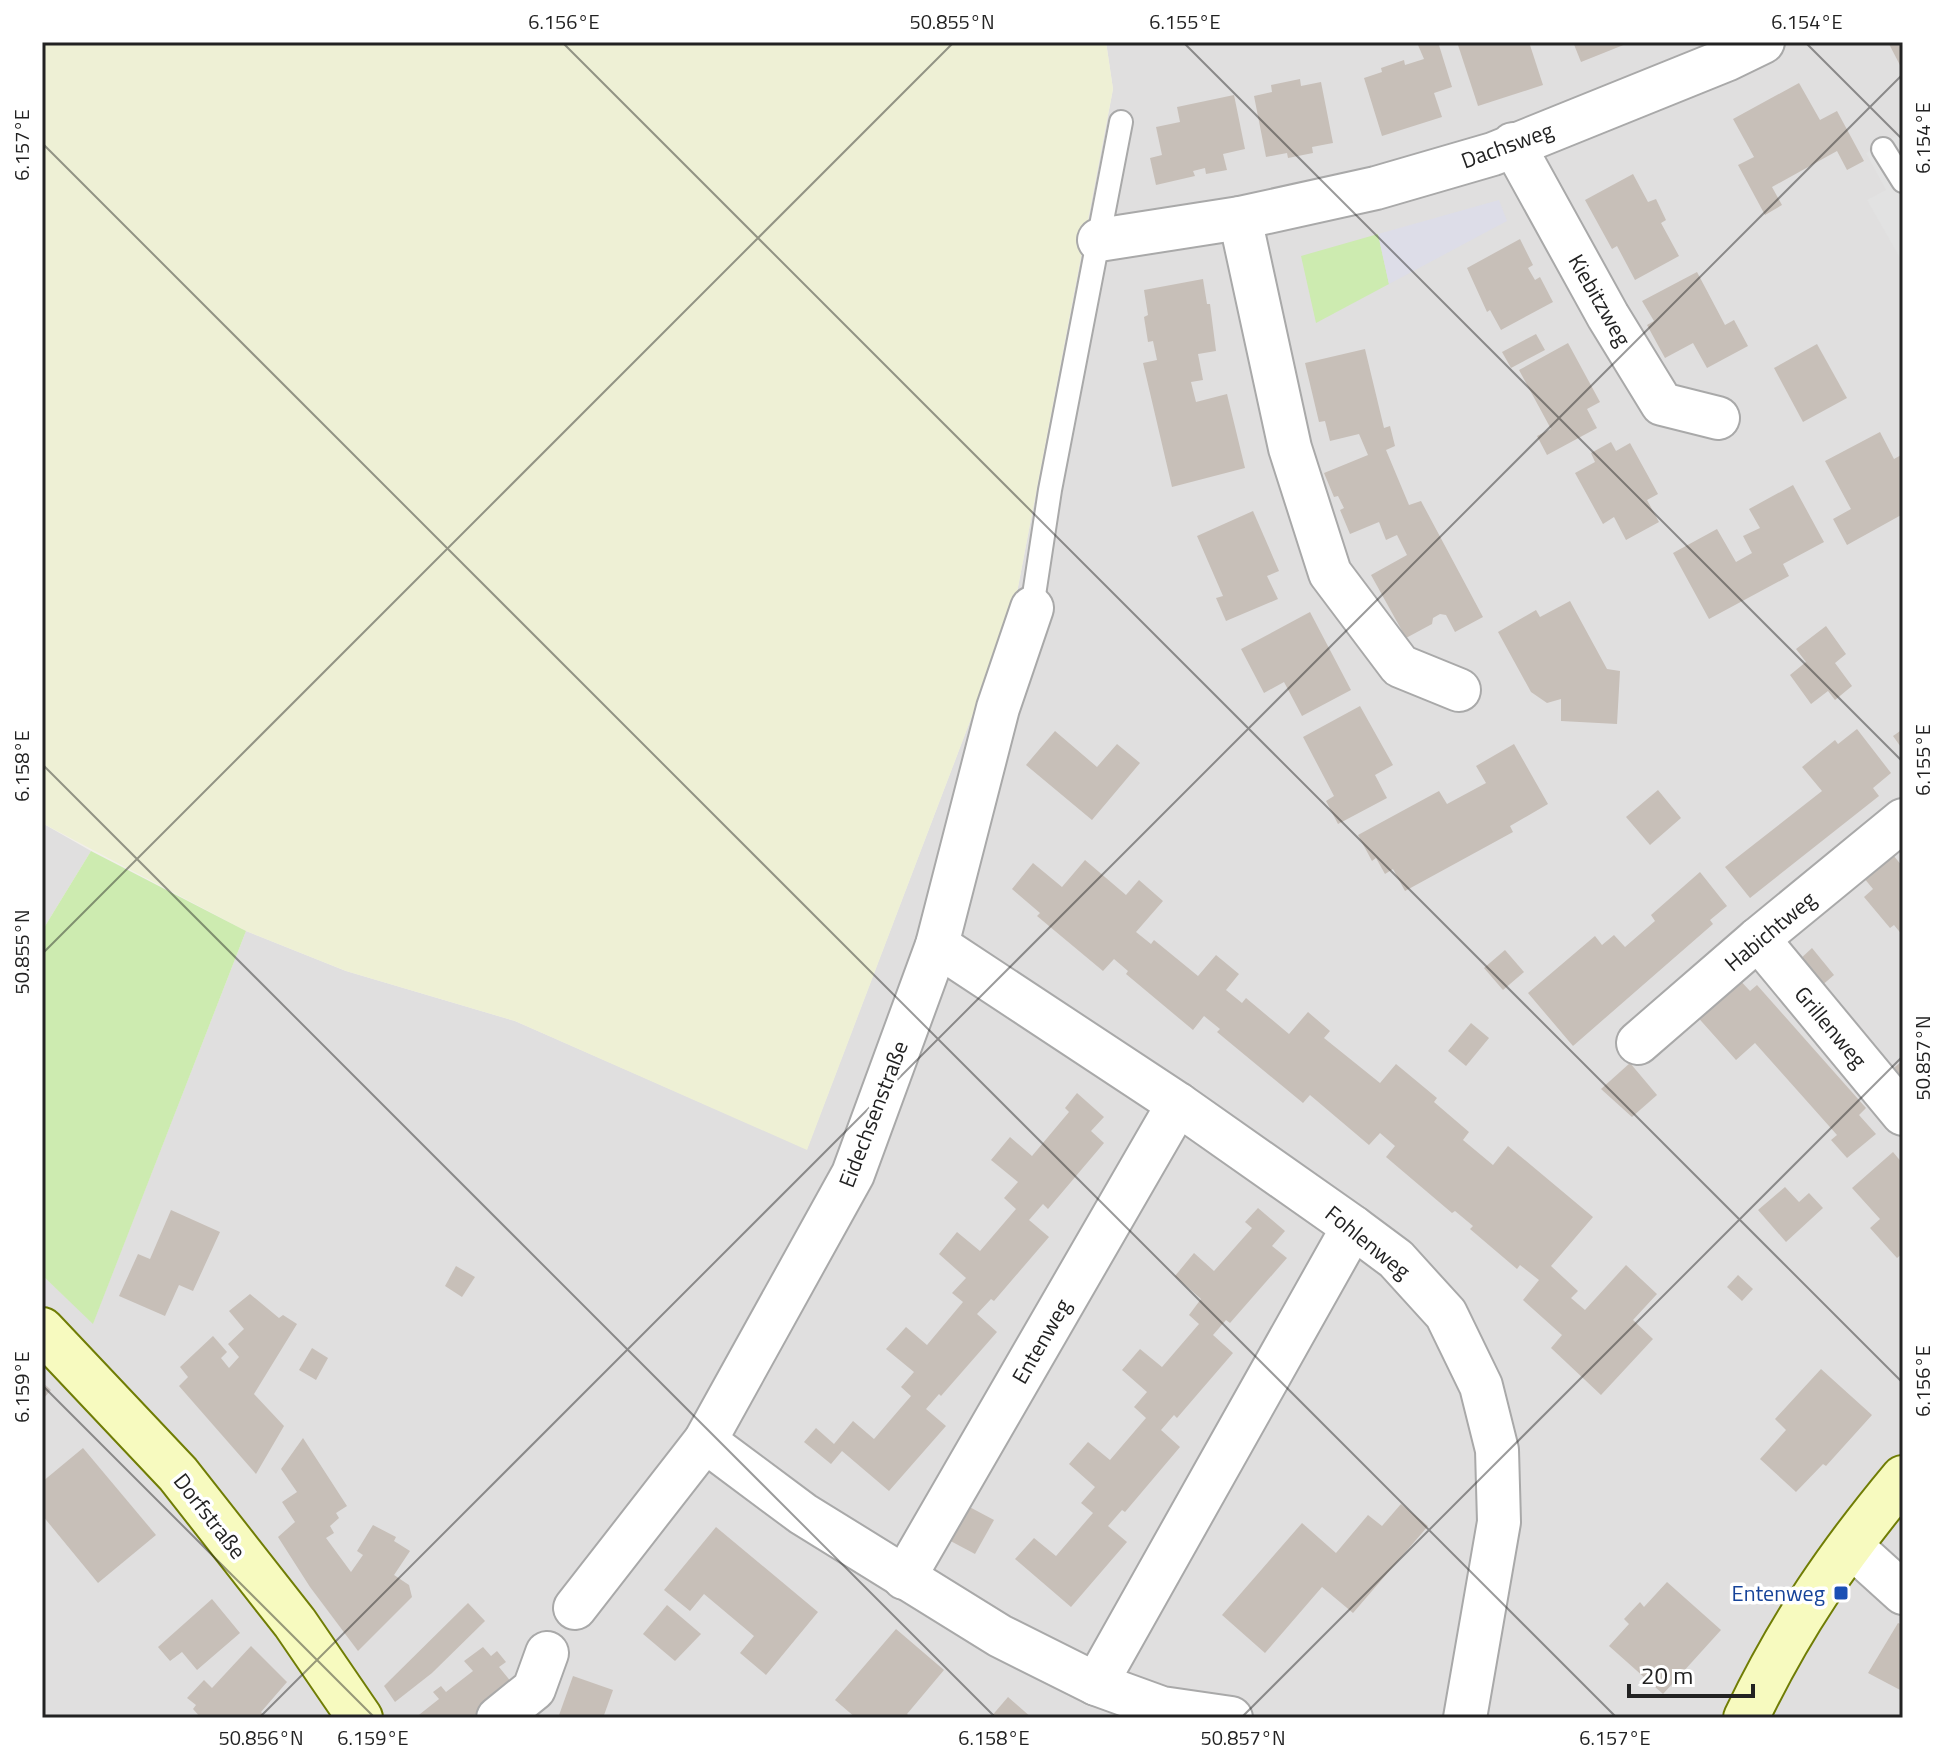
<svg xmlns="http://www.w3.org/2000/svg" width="1945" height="1760" font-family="'Titillium Web',sans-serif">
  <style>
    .residential { fill: #e0dfdf }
    .farmland { fill: #eef0d5 }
    .grass { fill: #cdebb0 }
    .parking { fill: #e2e2e2 }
    .plaza { fill: #dddde8 }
    .building { fill: #c7bfb8 }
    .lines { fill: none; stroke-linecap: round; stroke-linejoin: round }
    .lane-casing { stroke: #a9a9a9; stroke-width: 26 }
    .street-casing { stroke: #a9a9a9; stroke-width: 46 }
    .secondary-casing { stroke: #707d05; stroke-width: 48 }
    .lane { stroke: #fff; stroke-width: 22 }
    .street { stroke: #fff; stroke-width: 42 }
    .secondary { stroke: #f7fabf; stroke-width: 44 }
    .ticks { fill: none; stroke: #222; stroke-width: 2; stroke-opacity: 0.45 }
    .transit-dot { fill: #1a4fb4; stroke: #fff; stroke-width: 3 }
    .labels { text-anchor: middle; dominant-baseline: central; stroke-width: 7; stroke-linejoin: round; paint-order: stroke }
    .street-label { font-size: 22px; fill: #222; stroke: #fff }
    .transit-label { font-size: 22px; fill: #164399; stroke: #fff; text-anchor: end }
    .neatline { fill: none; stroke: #222; stroke-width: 3 }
    .ticks-label { font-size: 20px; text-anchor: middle; fill: #222 }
  </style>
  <rect width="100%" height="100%" fill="#f2efe9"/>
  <!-- residential -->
  <g class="residential">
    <path d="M1106,42h797v1676h-1861v-443l51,48 153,-392 100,40 169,50 292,128 208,-546 98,-514z"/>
    <path d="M42,823l49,28 -49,80z"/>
  </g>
  <!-- farmland -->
  <path class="farmland" d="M42,42h1064l7,47 -98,514 -208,547 -292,-129 -169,-50 -100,-40 -204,-108z"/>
  <!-- grass -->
  <g class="grass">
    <path d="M1378,234l11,50 -73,39 -15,-67z"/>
    <path d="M91,851l155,80 -153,393 -51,-49v-344z"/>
  </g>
  <!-- parking -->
  <path class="parking" d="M1903,132v131l-36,-63 19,-10 -20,-37z"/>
  <!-- plaza -->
  <path class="plaza" d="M1499,200l8,21 -118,63 -11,-50z"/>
  <!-- building -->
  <g class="building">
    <path d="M1428,42h10l14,45 -18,6 8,24 -60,19 -18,-58 18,-6 -1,-4 23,-8 1,5 19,-6 -6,-14z"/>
    <path d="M1457,42h72l14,43 -65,21z"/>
    <path d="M1573,42h58l-50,20z"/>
    <path d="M1888,42h15v29z"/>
    <path d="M1300,79l1,7 20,-4 12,61 -21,4 1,6 -25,5 -1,-5 -21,4 -12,-61 18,-4 -1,-7z"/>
    <path d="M1799,83l21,37 17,-9 27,50 -17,9 -10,-19 -65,36 10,18 -17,10 -27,-50 16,-8 -21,-38z"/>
    <path d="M1234,95l11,54 -22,5 4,16 -21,4 -1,-6 -12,3 2,5 -39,9 -6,-27 12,-3 -6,-28 24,-5 -3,-15z"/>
    <path d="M1633,174l15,28 8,-3 10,21 -5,3 18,33 -44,24 -18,-34 -5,3 -27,-49z"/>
    <path d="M1520,239l13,26 -5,3 7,12 5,-3 13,25 -52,28 -11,-20 -3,2 -20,-44z"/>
    <path d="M1697,272l28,53 9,-5 14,26 -41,22 -14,-25 -28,15 -18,-33 7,-4 -12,-20z"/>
    <path d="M1203,279l4,25h3l6,47 -18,3 5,26 -12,2 5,20 31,-8 18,74 -73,19 -29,-124 14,-3 -4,-19 -5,1 -4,-25 4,-2 -4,-25z"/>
    <path d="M1536,334l9,16 -34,18 -9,-16z"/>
    <path d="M1568,343l32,59 -13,7 10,19 -50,27 -10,-19 14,-7 -32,-59z"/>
    <path d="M1817,344l30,54 -44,24 -29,-54z"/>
    <path d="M1365,349l19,79 6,-2 5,20 -9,4 23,55 12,-4 62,116 -28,15 -9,-17 -6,-1 -7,4 -1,6 -26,14 -35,-63 36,-20 -10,-20 -11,5 -7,-18 -29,12 -10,-24 4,-2 -6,-12 -4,1 -10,-24 44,-18 -9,-21 -29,7 -5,-20 -6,1 -14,-59z"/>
    <path d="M1880,432l14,27 9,-5v60l-56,31 -14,-26 18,-10 -26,-48z"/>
    <path d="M1611,442l5,9 14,-8 28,51 -11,6 12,22 -33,18 -12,-23 -11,7 -28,-51 20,-11 -4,-9z"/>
    <path d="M1793,485l31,57 -41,22 6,12 -80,43 -36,-66 44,-24 19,33 16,-9 -9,-17 17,-8 -11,-19z"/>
    <path d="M1253,511l26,60 -12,5 11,23 -52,22 -10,-23 7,-2 -26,-60z"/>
    <path d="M1570,601l37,68 13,2 -3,53 -56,-3v-22l-14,4 -16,-11 -33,-60 38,-22 4,7z"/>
    <path d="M1310,612l41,78 -49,26 -18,-34 -20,11 -23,-44z"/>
    <path d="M1826,626l20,28 -11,9 17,23 -17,14 -7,-9 -17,13 -21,-29 16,-13 -10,-13z"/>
    <path d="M1360,706l33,59 -18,10 12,23 -49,26 -12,-23 8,-5 -31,-59z"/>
    <path d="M1857,729l34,44 -18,15 6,8 -129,102 -25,-31 97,-76 -20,-24 33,-27 3,4z"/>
    <path d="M1903,729v21l-10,-14z"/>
    <path d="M1055,731l42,36 20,-23 23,19 -48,57 -66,-55z"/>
    <path d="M1514,744l34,60 -38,22 3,6 -108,59 -12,-22 -8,5 -9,-16 -4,3 -14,-26 81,-44 8,13 39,-21 -10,-17z"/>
    <path d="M1658,790l23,28 -31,27 -24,-28z"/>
    <path d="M1888,849l15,18v69l-9,-11 -4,3 -26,-31 9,-8 -14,-17z"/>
    <path d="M1085,860l41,35 13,-15 24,21 -27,31 15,12 3,-4 44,36 18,-21 23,19 -13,16 16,13 4,-5 43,36 19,-22 22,19 -6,7 56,45 16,-19 41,34 -3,4 35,30 -6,8 30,25 15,-19 85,71 -42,49 27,25 -7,7 14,12 41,-45 31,29 -24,26 20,19 -52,56 -50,-47 11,-13 -39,-35 16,-20 -19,-15 -3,4 -47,-40 3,-3 -18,-15 -3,2 -66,-56 9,-11 -15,-13 -11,12 -59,-50 -7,8 -86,-71 3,-3 -16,-13 -11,14 -67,-56 2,-3 -14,-12 -11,12 -66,-55 3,-3 -28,-24 21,-26 29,24z"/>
    <path d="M1700,872l27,34 -17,14 3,4 -140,122 -45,-53 67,-57 7,9 12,-10 11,12 30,-26 -4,-6z"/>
    <path d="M1812,948l22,27 -14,12 -22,-26z"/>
    <path d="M1505,950l19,22 -21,18 -19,-22z"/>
    <path d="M1736,976l14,15 7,-6 109,123 -7,7 17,19 -29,24 -16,-18 6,-5 -82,-92 -19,17 -42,-47z"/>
    <path d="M1471,1023l18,15 -23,28 -18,-15z"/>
    <path d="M1903,1060v30l-15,-17z"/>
    <path d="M1630,1063l27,32 -25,22 -31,-28z"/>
    <path d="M1077,1093l27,24 -13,14 13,12 -56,66 -5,-5 -14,16 20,17 -55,64 -3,-2 -14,15 20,18 -56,64 -2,-2 -13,15 20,17 -57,65 -47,-40 -11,13 -27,-22 12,-14 18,16 19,-23 21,18 37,-43 -10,-9 13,-15 -28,-23 20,-22 21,18 36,-43 -11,-9 14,-15 -27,-24 18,-22 23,19 36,-42 -12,-11 14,-16 -27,-22 19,-23 22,19 37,-44 -4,-4z"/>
    <path d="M1893,1152l10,12v89l-6,5 -27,-30 10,-9 -28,-31z"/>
    <path d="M1785,1187l14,15 10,-9 14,15 -37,34 -28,-32z"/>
    <path d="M1258,1208l27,23 -13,15 15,12 -57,65 -4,-3 -13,15 20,18 -56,65 -3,-3 -13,15 19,17 -55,65 -3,-2 -14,16 19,16 -56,65 -56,-48 19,-21 22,18 37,-43 -12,-10 14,-16 -26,-23 19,-22 22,18 36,-42 -12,-11 13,-15 -25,-22 18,-21 22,18 37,-43 -10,-9 12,-16 -26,-23 19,-23 20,18 38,-43 -7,-6z"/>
    <path d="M171,1210l49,22 -27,59 -14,-6 -14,31 -46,-20 19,-42 12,5z"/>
    <path d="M456,1266l19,11 -13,20 -17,-11z"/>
    <path d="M1738,1275l15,14 -11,12 -15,-14z"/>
    <path d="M250,1294l29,24 4,-3 14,9 -43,70 30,32 -28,48 -77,-88 9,-9 -8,-10 33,-31 14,16 -6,6 8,10 10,-11 -11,-13 16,-15 -15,-18z"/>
    <path d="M312,1348l16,10 -12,22 -17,-10z"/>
    <path d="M1821,1369l51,46 -46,51 -3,-2 -27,28 -36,-33 26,-29 -11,-11z"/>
    <path d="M42,1382l9,8 -9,10z"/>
    <path d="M303,1438l44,68 -11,7 3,5 -9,8 4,7 -8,5 25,34 12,-17 -6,-4 16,-26 23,12 -2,4 16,10 -16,24 15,10 3,12 -54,54 -48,-64 -32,-50 17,-15 -13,-20 15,-10 -16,-23z"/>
    <path d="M83,1448l73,87 -58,48 -56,-68v-33z"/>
    <path d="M962,1503l32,17 -19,34 -32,-17z"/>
    <path d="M1401,1504l27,22 -75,87 -31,-26 -57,66 -43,-38 80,-92 34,30 32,-38 14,11z"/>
    <path d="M716,1527l102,85 -52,63 -26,-22 14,-17 -50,-42 -14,17 -26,-21z"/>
    <path d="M1667,1582l54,48 -58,64 -54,-48 20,-22 -5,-5 16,-17 4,5z"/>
    <path d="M212,1599l28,34 -43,37 -15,-18 -12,9 -12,-14z"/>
    <path d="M468,1603l17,18 -53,52 -37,29 -11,-16z"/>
    <path d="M667,1605l34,29 -26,27 -32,-27z"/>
    <path d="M1898,1623l5,2 -1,66 -34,-18z"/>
    <path d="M896,1629l48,41 -37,44 4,4h-55l-21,-18z"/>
    <path d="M251,1646l36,36 -26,30 6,6h-36l-2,-3 -3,3h-25l-8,-9 3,-4 -9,-7 17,-18 8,8z"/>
    <path d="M483,1647l8,9 6,-5 9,11 -7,5 13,16 -41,35h-56l24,-19 -6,-7 8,-6 5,6 27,-21 -9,-10z"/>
    <path d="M573,1676l40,14 -10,28h-45z"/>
    <path d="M1008,1697l24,21h-42z"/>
  </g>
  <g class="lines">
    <defs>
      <g id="lane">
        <path d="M1883,149l20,32"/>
        <path d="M1032,608l18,-118 71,-368"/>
      </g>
      <g id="street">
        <path d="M1513,144l95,172 54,88 56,14"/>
        <path d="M1240,218l50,230 40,125 70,93 59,24"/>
        <path d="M1099,240l141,-22 136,-30 117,-34 233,-94 37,-18"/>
        <path d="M1758,939l145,175"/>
        <path d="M937,945l241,159 175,123 43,32 50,55 35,72 16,64 2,72 -34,196"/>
        <path d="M1638,1043l120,-104 145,-119"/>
        <path d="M705,1441l98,73 197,122 96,48 66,24 69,10"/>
        <path d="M1850,1545l53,48"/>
        <path d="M904,1578l274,-474"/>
        <path d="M575,1608l130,-167 148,-267 84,-229 61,-237 34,-100"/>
        <path d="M1096,1684l257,-457"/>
        <path d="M498,1718l36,-29 13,-36"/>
      </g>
      <g id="secondary">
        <path d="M42,1330l136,144 117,149 65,95"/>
        <path d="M1746,1718c44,-92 92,-162 157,-240"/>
      </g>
    </defs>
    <!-- lane casing -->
    <use href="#lane" class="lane-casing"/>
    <!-- street casing -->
    <use href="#street" class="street-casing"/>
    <!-- secondary casing -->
    <use href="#secondary" class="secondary-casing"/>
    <!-- lane -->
    <use href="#lane" class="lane"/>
    <!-- street -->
    <use href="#street" class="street"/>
    <!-- secondary -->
    <use href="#secondary" class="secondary"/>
  </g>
  <!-- ticks -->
  <path class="ticks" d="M562,42l1341,1341M1183,42l720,720M1805,42l98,98M42,143l1575,1575M42,764l954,954M42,954l912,-912M42,1385l333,333M259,1718l1644,-1644M1241,1718l662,-662"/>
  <!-- markers -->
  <rect class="transit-dot" x="1833" y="1585" width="16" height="16" rx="4"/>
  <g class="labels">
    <!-- street labels -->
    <g class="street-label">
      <text transform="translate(1507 145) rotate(-20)">Dachsweg</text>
      <text transform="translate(1600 300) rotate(60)">Kiebitzweg</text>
      <text transform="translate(1770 931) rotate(-40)">Habichtweg</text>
      <text transform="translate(1831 1027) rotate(50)">Grillenweg</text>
      <text transform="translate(873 1114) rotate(-69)">Eidechsenstraße</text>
      <text transform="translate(1368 1242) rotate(39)">Fohlenweg</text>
      <text transform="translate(1041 1341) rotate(-60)">Entenweg</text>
      <text transform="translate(210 1516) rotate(52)">Dorfstraße</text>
    </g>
    <!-- transit labels -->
    <g class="transit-label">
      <text x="1825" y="1593">Entenweg</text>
    </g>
  </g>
  <!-- border -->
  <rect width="1945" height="1760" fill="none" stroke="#ffffff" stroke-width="88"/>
  <!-- scale -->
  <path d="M1629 1684v12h124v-12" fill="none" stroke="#222222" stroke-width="4"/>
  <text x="1641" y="1684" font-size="24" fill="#222222" stroke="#ffffff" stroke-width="6" paint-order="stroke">20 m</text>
  <rect x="44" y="44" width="1857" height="1672" class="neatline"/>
  <g class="ticks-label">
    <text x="564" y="29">6.156°E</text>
    <text x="952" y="29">50.855°N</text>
    <text x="1185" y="29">6.155°E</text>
    <text x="1807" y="29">6.154°E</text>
    <text transform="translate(1923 138) rotate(-90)" y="7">6.154°E</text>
    <text transform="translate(22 145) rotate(-90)" y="7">6.157°E</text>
    <text transform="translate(1923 760) rotate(-90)" y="7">6.155°E</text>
    <text transform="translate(22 766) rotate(-90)" y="7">6.158°E</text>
    <text transform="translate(22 952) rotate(-90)" y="7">50.855°N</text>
    <text transform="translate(1923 1058) rotate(-90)" y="7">50.857°N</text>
    <text transform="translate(1923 1381) rotate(-90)" y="7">6.156°E</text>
    <text transform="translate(22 1387) rotate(-90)" y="7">6.159°E</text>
    <text x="261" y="1745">50.856°N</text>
    <text x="373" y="1745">6.159°E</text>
    <text x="994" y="1745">6.158°E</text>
    <text x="1243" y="1745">50.857°N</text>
    <text x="1615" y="1745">6.157°E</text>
  </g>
</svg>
